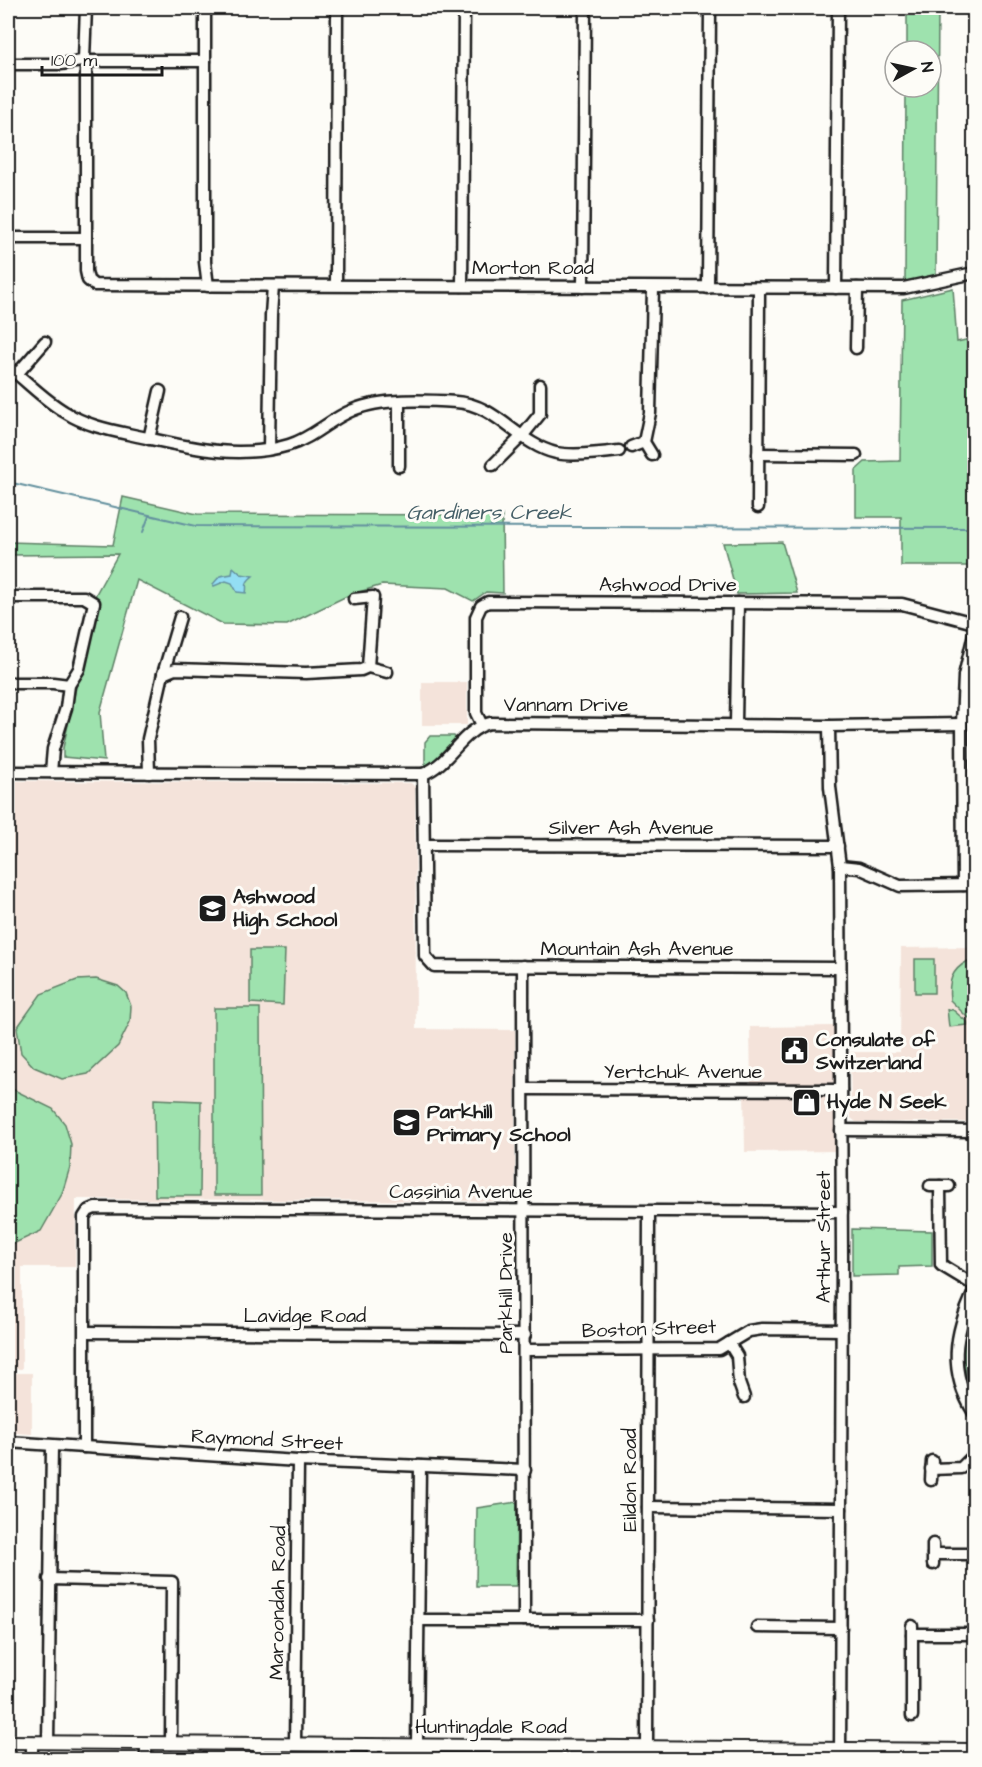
<svg xmlns="http://www.w3.org/2000/svg" width="982" height="1767" font-family="'Architects Daughter',sans-serif">
  <style>
    .built { fill: #f4e3da }
    .green { fill: #9ee2ae; stroke: #5d7f65; stroke-width: 1.5 }
    .water { fill: #93def4; stroke: #63909e; stroke-width: 1.5 }
    .lines { fill: none; stroke-linecap: round; stroke-linejoin: round }
    .stream { stroke: #63909e; stroke-width: 2 }
    .minor-casing { stroke: #1c1c1c; stroke-width: 15 }
    .major-casing { stroke: #1c1c1c; stroke-width: 16 }
    .minor { stroke: #fdfcf7; stroke-width: 10 }
    .major { stroke: #fdfcf7; stroke-width: 12 }
    .labels { text-anchor: middle; dominant-baseline: central; stroke-width: 6; stroke-linejoin: round; paint-order: stroke }
    .street-label { font-size: 20px; fill: #1c1c1c; stroke: #fdfcf7 }
    .poi-label { font-size: 20px; font-weight: bold; fill: #1c1c1c; stroke: #fdfcf7; text-anchor: start }
    .water-label { font-size: 21px; font-style: italic; fill: #466068; stroke: #fdfcf7 }
  </style>
  <rect width="100%" height="100%" fill="#fdfcf7"/>
  <filter id="ink" filterUnits="userSpaceOnUse"><feTurbulence type="fractalNoise" baseFrequency=".0167" numOctaves="2"/><feDisplacementMap in="SourceGraphic" scale="12" xChannelSelector="R" yChannelSelector="G"/><feConvolveMatrix kernelMatrix="1 2 1 2 8 2 1 2 1" color-interpolation-filters="sRGB"/></filter>
  <g filter="url(#ink)">
    <!-- built -->
    <g class="built">
      <rect x="422" y="682" width="45" height="43"/>
      <path d="M8,781l403,2 4,4 1,242 99,1v171l-439,-2 -1,68h-53v102h-14z"/>
      <path d="M974,947v175h-118l-5,-4 -1,-66h50l1,-104z"/>
      <path d="M834,1026l4,125 -93,1 -1,-65h7l-1,-60z"/>
      <path d="M11,1373h21v61l-18,-1 -3,-3z"/>
    </g>
    <!-- green -->
    <g class="green">
      <path d="M907,8h31l-2,267 -31,8 1,-196h25v-36h-24z"/>
      <path d="M953,288l4,54 17,-4v228h-73v-49h-45v-47l9,-8 35,-1 2,-161z"/>
      <path d="M123,497l74,17 305,1 1,78 -17,-1 -13,9 -25,-13 -66,-3 -33,10 -62,30 -64,-1 -86,-44 -37,132 4,49 -41,-4v-9l33,-154 22,-40 -110,1v-13l105,3z"/>
      <path d="M782,542l15,51 -60,1 -14,-51z"/>
      <path d="M430,736h24l3,4 -24,24 -8,3v-25z"/>
      <path d="M250,950h35l-2,55 -33,-2z"/>
      <rect x="915" y="959" width="19" height="34"/>
      <path d="M968,961h6v60l-8,-5 -16,-16c-2,-18 1,-30 18,-39z"/>
      <path d="M96,979l22,7 8,7 5,13 -1,16 -12,24 -30,28 -26,5 -28,-12 -13,-14 -4,-25 24,-34 36,-14z"/>
      <path d="M214,1008h46l1,187h-47z"/>
      <path d="M947,1009l6,1 14,12v3l-18,2z"/>
      <path d="M8,1087l45,22 12,15 6,20 -1,23 -8,27 -21,37 -26,12h-7z"/>
      <path d="M154,1099l47,2 -1,95h-45z"/>
      <path d="M852,1229l80,2v35l-33,1v8l-47,1z"/>
      <path d="M974,1305v93c-15,-27 -11,-65 0,-93z"/>
      <path d="M517,1502l-1,84h-40l1,-78z"/>
    </g>
    <!-- water -->
    <path class="water" d="M233,567l8,7 12,2c-10,8 -5,9 -7,17l-9,-1 -5,-9 -6,-2 -12,5 -1,-2 7,-8 12,-2z"/>
    <g class="lines">
      <!-- stream -->
      <g class="stream">
        <path d="M8,482l188,44 778,2"/>
        <path d="M143,532l6,-16"/>
      </g>
      <defs>
        <g id="minor">
          <path d="M205,8v254l3,24"/>
          <path d="M84,59l2,-51"/>
          <path d="M90,61h115"/>
          <path d="M8,64h53l21,-3"/>
          <path d="M86,68v203l2,9 6,5 810,3 70,-15"/>
          <path d="M16,238h70"/>
          <path d="M336,285l1,-277"/>
          <path d="M462,286l2,-278"/>
          <path d="M583,287l2,-279"/>
          <path d="M708,288l2,-280"/>
          <path d="M836,288l2,-280"/>
          <path d="M856,348l1,-60"/>
          <path d="M8,367c19,14 36,33 57,45 23,15 50,19 77,25 49,11 97,23 147,8 24,-7 41,-26 64,-35 28,-12 72,-10 103,-8 40,2 62,42 100,51 15,3 47,0 63,-2"/>
          <path d="M17,374l28,-32"/>
          <path d="M399,402v64"/>
          <path d="M149,439l11,-48"/>
          <path d="M631,447l13,-5"/>
          <path d="M269,449l2,-134 2,-29"/>
          <path d="M758,454l98,1"/>
          <path d="M652,455l-8,-13 6,-29 3,-125"/>
          <path d="M493,465l30,-30 17,-21v-29"/>
          <path d="M758,507l1,-219"/>
          <path d="M8,597h76l10,6 -15,66 -10,16 -3,23 -13,41 -2,23"/>
          <path d="M354,599l19,-2 -5,70"/>
          <path d="M163,674l12,-5 131,4 55,-3 7,-3 19,5"/>
          <path d="M8,683h45l16,2"/>
          <path d="M736,724l2,-121"/>
          <path d="M482,725l-6,-12v-96l5,-11 7,-4 414,2 72,19"/>
          <path d="M829,726l1,61 10,79 2,389 -2,505"/>
          <path d="M8,772l415,2c27,-10 38,-44 67,-51l339,3 133,-2"/>
          <path d="M149,773l-1,-34 15,-65 17,-57"/>
          <path d="M423,774l2,182 9,10 405,2"/>
          <path d="M424,845l414,1"/>
          <path d="M840,866l19,2 41,18 74,-1"/>
          <path d="M963,885l-1,-161 2,-48 10,-42"/>
          <path d="M523,966l1,654"/>
          <path d="M524,1089l317,1"/>
          <path d="M841,1130l133,1"/>
          <path d="M930,1186h19"/>
          <path d="M940,1186l1,79 33,20"/>
          <path d="M974,1292c-20,41 -26,80 0,121"/>
          <path d="M85,1332l440,3"/>
          <path d="M729,1343l8,13 2,27 5,14"/>
          <path d="M525,1350l194,-1 30,-18 13,-2 80,1"/>
          <path d="M8,1442l290,19 227,9"/>
          <path d="M84,1447v-230l4,-6 7,-3 747,4"/>
          <path d="M931,1469l30,-1 13,-13"/>
          <path d="M931,1480l1,-19"/>
          <path d="M648,1507l193,2"/>
          <path d="M933,1544v20"/>
          <path d="M933,1554h41"/>
          <path d="M49,1579l123,3 -1,162"/>
          <path d="M418,1620h230"/>
          <path d="M912,1626v90"/>
          <path d="M757,1627l84,1"/>
          <path d="M912,1634h62"/>
          <path d="M48,1743l4,-297"/>
          <path d="M295,1745l3,-284"/>
          <path d="M417,1746l3,-280"/>
          <path d="M643,1747l1,13"/>
          <path d="M647,1747l2,-535"/>
          <path d="M32,1760v-18"/>
          <path d="M146,1760v-17"/>
          <path d="M259,1760v-16"/>
          <path d="M373,1760v-15"/>
        </g>
        <path id="major" d="M8,1742l966,8"/>
      </defs>
      <!-- minor casing -->
      <use href="#minor" class="minor-casing"/>
      <!-- major casing -->
      <use href="#major" class="major-casing"/>
      <!-- minor -->
      <use href="#minor" class="minor"/>
      <!-- major -->
      <use href="#major" class="major"/>
    </g>
  </g>
  <!-- icons -->
  <defs>
    <symbol id="school-square" viewBox="-11 -11 22 22"><rect x="-9" y="-9" width="18" height="18" rx="4" fill="#1c1c1c" stroke="#fdfcf7"/><path d="M0-5L7-2L0 1L-7-2ZM-4 1L0 2.5L4 1V4Q0 6-4 4Z" fill="#fff"/></symbol>
    <symbol id="civic-square" viewBox="-11 -11 22 22"><rect x="-9" y="-9" width="18" height="18" rx="4" fill="#1c1c1c" stroke="#fdfcf7"/><path d="M-.6-6.5H3V-4.5H.6V-3L4-1V1h2V6H-6V1h2V-1L-.6-3ZM-1.2 2.5V6h2.4V2.5Z" fill="#fff"/></symbol>
    <symbol id="shop-square" viewBox="-11 -11 22 22"><rect x="-9" y="-9" width="18" height="18" rx="4" fill="#1c1c1c" stroke="#fdfcf7"/><path d="M-5-2.5h2.3a2.7 3.5 0 0 1 5.4 0H5L5.5 6h-11ZM-1.5-2.5h3a1.5 2.3 0 0 0-3 0Z" fill="#fff"/></symbol>
  </defs>
  <g fill-rule="evenodd">
    <use href="#school-square" x="196" y="892" width="33" height="33"/>
    <use href="#civic-square" x="778" y="1034" width="33" height="33"/>
    <use href="#shop-square" x="790" y="1086" width="33" height="33"/>
    <use href="#school-square" x="390" y="1106" width="33" height="33"/>
  </g>
  <g class="labels">
    <!-- street labels -->
    <g class="street-label">
      <text x="533" y="268">Morton Road</text>
      <text x="668" y="585">Ashwood Drive</text>
      <text x="566" y="705">Vannam Drive</text>
      <text x="631" y="828">Silver Ash Avenue</text>
      <text x="637" y="949">Mountain Ash Avenue</text>
      <text x="683" y="1072">Yertchuk Avenue</text>
      <text x="461" y="1192">Cassinia Avenue</text>
      <text transform="translate(824 1237) rotate(-90)">Arthur Street</text>
      <text transform="translate(506 1293) rotate(-90)">Parkhill Drive</text>
      <text x="305" y="1316">Lavidge Road</text>
      <text transform="translate(649 1329) rotate(-2)">Boston Street</text>
      <text transform="translate(267 1440) rotate(3)">Raymond Street</text>
      <text transform="translate(630 1480) rotate(-90)">Eildon Road</text>
      <text transform="translate(278 1603) rotate(-89)">Maroondah Road</text>
      <text x="491" y="1727">Huntingdale Road</text>
    </g>
    <!-- poi labels -->
    <g class="poi-label">
      <text x="233" y="897">Ashwood<tspan x="233" dy="23">High School</tspan></text>
      <text x="816" y="1040">Consulate of<tspan x="816" dy="23">Switzerland</tspan></text>
      <text x="827" y="1102">Hyde N Seek</text>
      <text x="427" y="1112">Parkhill<tspan x="427" dy="23">Primary School</tspan></text>
    </g>
    <!-- water labels -->
    <g class="water-label">
      <text x="489" y="512">Gardiners Creek</text>
    </g>
  </g>
  <!-- margin -->
  <rect width="982" height="1767" fill="none" stroke="#fdfcf7" stroke-width="30"/>
  <rect x="15" y="15" width="952" height="1737" fill="none" stroke="#1c1c1c" stroke-width="2" filter="url(#ink)"/>
  <!-- north arrow -->
  <g transform="translate(913 69) rotate(82)"><circle r="28" fill="#fdfcf7" stroke="#a3a29f" stroke-width="1.5"/>
  <path d="M0-4.5L10 22L0 15L-10 22Z" fill="#1c1c1c"/>
  <text y="-9" font-size="16" font-weight="bold" text-anchor="middle" fill="#1c1c1c">N</text>
  </g>
  <!-- scale -->
  <path d="M42 66v9h120v-9" fill="none" stroke="#1c1c1c" stroke-width="3"/>
  <text x="51" y="66" font-size="18" fill="#1c1c1c" stroke="#fdfcf7" stroke-width="4.5" paint-order="stroke">100 m</text>
</svg>
